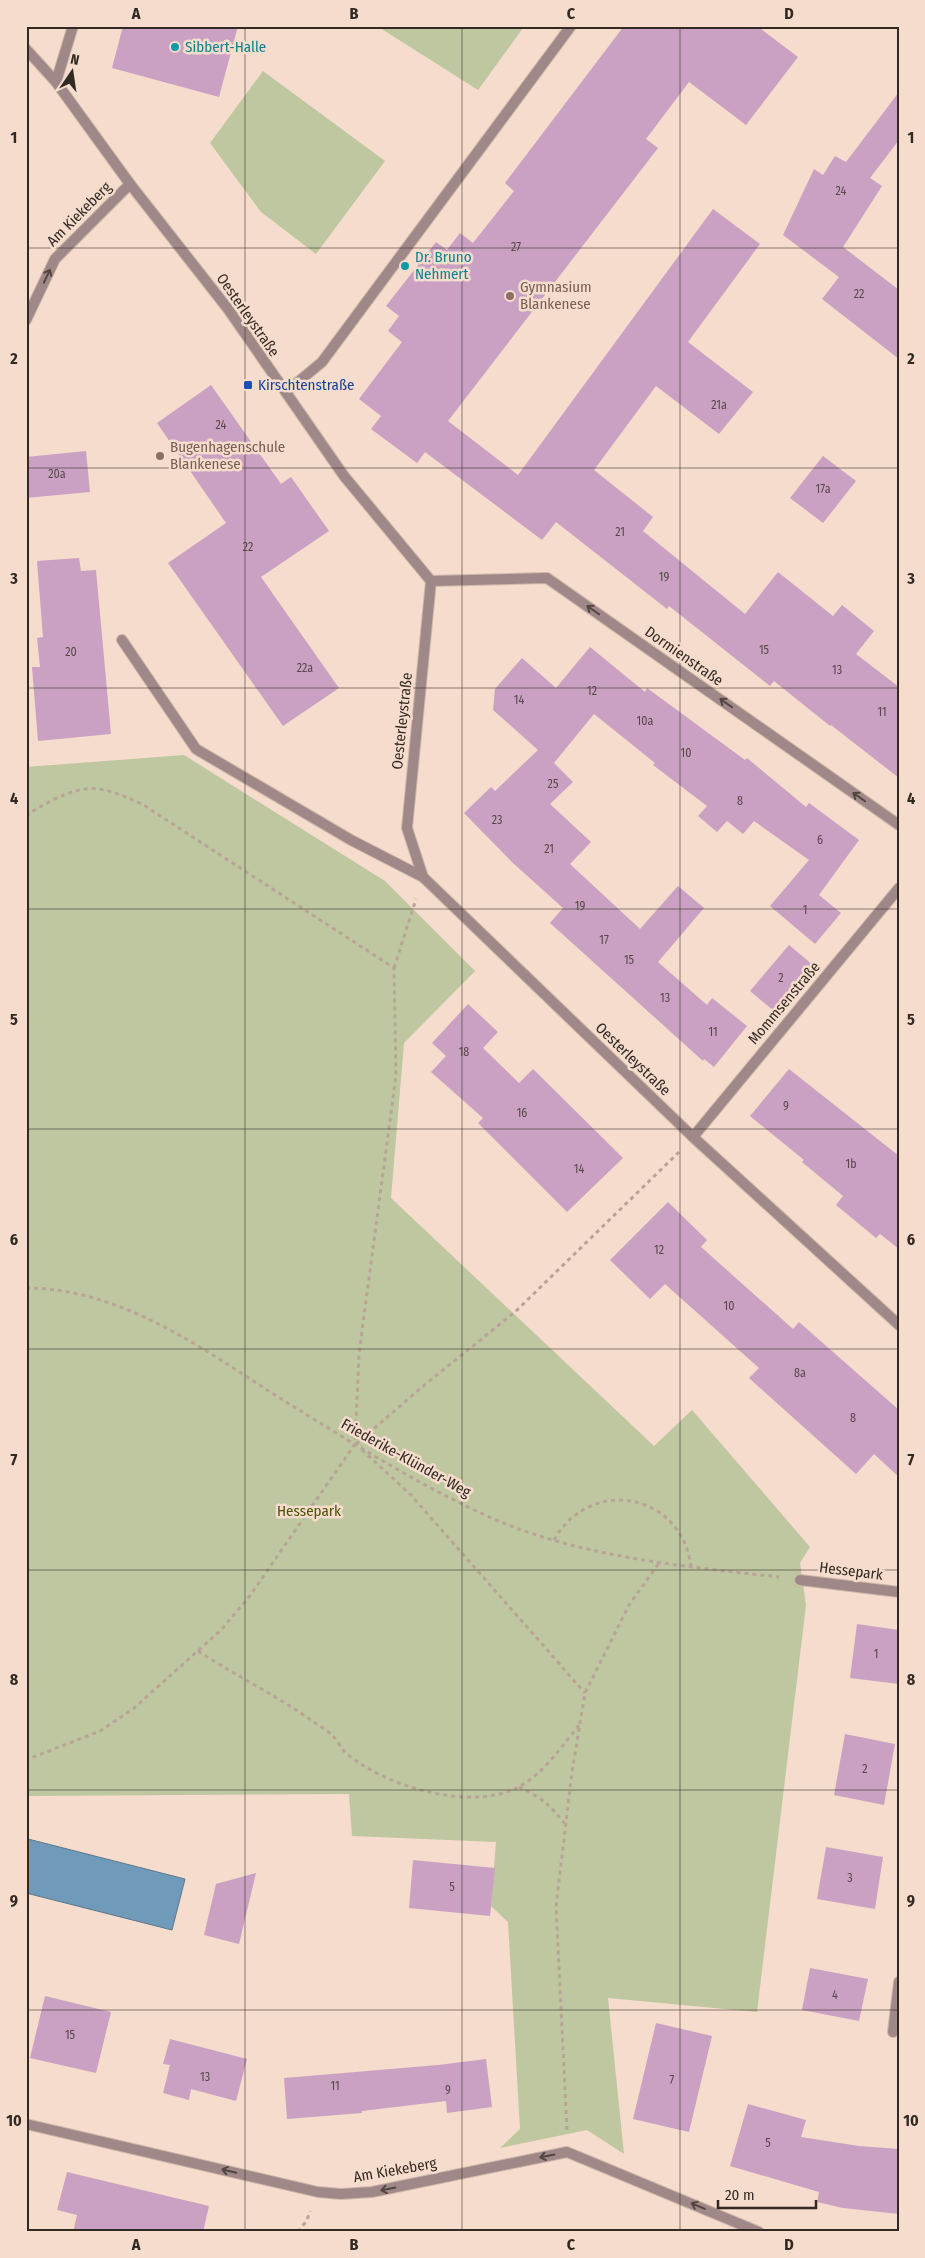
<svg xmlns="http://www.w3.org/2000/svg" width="925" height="2258" font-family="'Fira Sans Condensed',sans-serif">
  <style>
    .green { fill: #bec7a0 }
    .water { fill: #6f9ab9; stroke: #5d788c }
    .building { fill: #caa1c2 }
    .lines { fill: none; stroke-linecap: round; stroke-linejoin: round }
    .service-casing { stroke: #ceb8aa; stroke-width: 12 }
    .minor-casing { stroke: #ceb8aa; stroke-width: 12 }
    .path { stroke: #b8a497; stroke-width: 3; stroke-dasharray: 4 4; stroke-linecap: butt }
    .service { stroke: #a08888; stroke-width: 10 }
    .minor { stroke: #a08888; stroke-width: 10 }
    .oneway { stroke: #534641 }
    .grid { fill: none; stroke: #322923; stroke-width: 1; stroke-opacity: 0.55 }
    .culture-dot { fill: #0f9aa8; stroke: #f5dccc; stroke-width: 2 }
    .education-dot { fill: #8d6e63; stroke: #f5dccc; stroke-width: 2 }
    .transit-dot { fill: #1a4fb4; stroke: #f5dccc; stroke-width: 2 }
    .labels { text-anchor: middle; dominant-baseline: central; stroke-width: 5; stroke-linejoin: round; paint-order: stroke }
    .number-label { font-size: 12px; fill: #58474b }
    .culture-label { font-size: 15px; fill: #0d838f; stroke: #f5dccc; text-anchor: start }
    .street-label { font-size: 15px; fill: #322923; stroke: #f5dccc }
    .education-label { font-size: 15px; fill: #785e54; stroke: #f5dccc; text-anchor: start }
    .transit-label { font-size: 15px; fill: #164399; stroke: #f5dccc; text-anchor: start }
    .park-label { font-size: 15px; fill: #4b5508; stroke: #f5dccc }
    .neatline { fill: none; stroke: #322923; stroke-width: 2 }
    .grid-label { font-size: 16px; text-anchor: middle; font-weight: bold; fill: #322923 }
  </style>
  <rect width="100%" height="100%" fill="#f5dccc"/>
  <!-- green -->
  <g class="green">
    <path d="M377,26h142l4,2 -45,62z"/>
    <path d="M263,71l122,90 -69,93 -55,-42 -51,-69z"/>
    <path d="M184,755l201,126 90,90 -71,72 -13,155 263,248 38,-36 118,137 -10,16 6,42 -49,407 -149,-14 16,156 -37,-24 -87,18 20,-19 -12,-207 -17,-16 5,-64 -144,-6 -3,-42 -323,2v-1029z"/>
  </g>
  <!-- water -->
  <path class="water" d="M28,1839l157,40 -13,51 -146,-37v-47z"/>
  <!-- building -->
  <g class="building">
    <path d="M123,26h115l-19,71 -107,-29z"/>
    <path d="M624,26h133l41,31 -52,68 -57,-43 -43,57 12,9 -210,273 70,54 195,-266 47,35 -72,98 65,50 -34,42 -63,-48 -62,84 59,47 -10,14 102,83 33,-42 55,44 9,-11 32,26 -18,23 43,33v91l-68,-53 -1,1 -56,-45 -4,5 -101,-80 -2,3 -111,-87 -14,18 -117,-88 -8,11 -46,-34 10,-13 -22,-17 43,-57 -14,-11 11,-15 -13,-10 50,-64 11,8 13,-17 13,10 41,-52 -9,-8z"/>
    <path d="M899,92v48l-29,38 12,8 -39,61 56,43v69l-77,-60 17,-22 -56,-42 31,-66 9,6 12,-19 11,6z"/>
    <path d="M211,385l70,99 10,-7 38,54 -68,46 78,111 -56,38 -115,-163 58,-40 -69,-100z"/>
    <path d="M86,451l4,41 -64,6v-41z"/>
    <path d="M823,456l33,25 -33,42 -33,-25z"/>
    <path d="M79,558l2,13 15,-1 15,164 -73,7 -6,-74h8l-3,-29 6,-1 -6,-76z"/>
    <path d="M590,647l55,45 2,-4 98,72 2,-2 59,49 3,-4 50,37 -40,55 22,18 -26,31 -45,-38 39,-46 -55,-39 -11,13 -16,-13 -10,11 -19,-16 9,-10 -54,-41 2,-2 -61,-49 -40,49 19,19 -23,22 41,38 -21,22 70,65 38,-43 26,22 -46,54 49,43 5,-7 35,28 -33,41 -10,-8 -1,2 -153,-138 13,-15 -50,-45 -49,-50 27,-26 4,4 43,-41 -45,-40 2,-21 27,-31 34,30z"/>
    <path d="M789,945l24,20 -39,46 -24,-20z"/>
    <path d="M468,1004l30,28 -15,16 36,35 14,-14 90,89 -56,54 -89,-89 5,-5 -52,-46 15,-16 -14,-13z"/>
    <path d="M789,1069l110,87v93l-19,-15 -4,4 -40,-33 7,-9 -41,-34 2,-2 -54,-44z"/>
    <path d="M668,1202l39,38 -6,7 92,82 6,-7 100,88v67l-25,-23 -18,20 -107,-96 10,-10 -94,-84 -15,15 -40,-39z"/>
    <path d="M857,1624l42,6v54l-49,-6z"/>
    <path d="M845,1734l50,10 -11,61 -50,-10z"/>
    <path d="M826,1847l57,10 -8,52 -58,-10z"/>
    <path d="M413,1860l82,8 -5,48 -81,-8z"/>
    <path d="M256,1873l-17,71 -35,-9 12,-51z"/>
    <path d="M810,1968l58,11 -9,42 -57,-11z"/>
    <path d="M45,1996l66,16 -15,61 -66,-15z"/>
    <path d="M656,2023l56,13 -23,96 -56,-13z"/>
    <path d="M170,2039l77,20 -11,42 -45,-12 -2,11 -26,-7 7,-28 -7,-1z"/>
    <path d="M486,2059l6,48 -45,6 -1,-12 -84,10v2l-75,6 -3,-41 154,-13z"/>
    <path d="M748,2104l58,16 -5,17 58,9 40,3v65l-56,-6 -26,-6 2,-10 -89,-26z"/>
    <path d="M67,2172l142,34 -6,26h-130l4,-17 -20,-5z"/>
  </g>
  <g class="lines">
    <defs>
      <g id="service">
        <path d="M286,392l36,-30 249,-336"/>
        <path d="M122,640l74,109 155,91 72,37"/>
      </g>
      <g id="minor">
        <path d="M26,49l30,33 74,102 98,125 116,167 87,105 -24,247 16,49 270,260 206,188"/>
        <path d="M56,82l17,-56"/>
        <path d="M26,320l29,-61 75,-75"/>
        <path d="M431,581l116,-3 352,247"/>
        <path d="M693,1137l206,-249"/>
        <path d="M800,1580l99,12"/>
        <path d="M893,2032l6,-50"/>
        <path d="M26,2124l292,68 23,2 31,-2 195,-40 192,80"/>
      </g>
    </defs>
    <!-- service casing -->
    <use href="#service" class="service-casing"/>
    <!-- minor casing -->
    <use href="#minor" class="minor-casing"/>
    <!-- path -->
    <g class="path">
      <path d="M26,816c9,-7 18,-11 27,-16 38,-19 52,-12 89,4l252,164 2,107 -37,279 -4,90 -106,153 -28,33 -88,79 -33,22 -74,29"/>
      <path d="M394,968l22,-69"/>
      <path d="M26,1288c97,0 181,64 260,114 65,40 131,82 201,114 91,41 194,50 292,61"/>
      <path d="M356,1444l66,-57 93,-75 164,-160"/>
      <path d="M362,1450l49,45 174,198"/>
      <path d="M554,1540c37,-65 128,-47 137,27"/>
      <path d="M198,1651c37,24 77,44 113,69 7,5 16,10 22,16 5,5 8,13 14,18 40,33 124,58 172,33 25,-14 43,-41 61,-63"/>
      <path d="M519,1787c21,9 32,19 46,37"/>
      <path d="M567,2130l-11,-224 16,-134 13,-79 44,-88 30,-42"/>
      <path d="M298,2232l9,-12 3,-9"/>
    </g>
    <!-- service -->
    <use href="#service" class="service"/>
    <!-- minor -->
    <use href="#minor" class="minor"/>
  </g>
  <!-- one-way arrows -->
  <defs><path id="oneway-shaft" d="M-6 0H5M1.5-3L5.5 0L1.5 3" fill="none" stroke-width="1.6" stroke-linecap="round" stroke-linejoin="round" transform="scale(1.25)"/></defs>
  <g class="oneway">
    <use href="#oneway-shaft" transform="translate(47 276) rotate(-65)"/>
    <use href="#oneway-shaft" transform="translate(593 610) rotate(-145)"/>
    <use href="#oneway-shaft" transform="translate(726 703) rotate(-145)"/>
    <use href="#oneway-shaft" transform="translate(859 797) rotate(-145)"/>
    <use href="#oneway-shaft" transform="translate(547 2156) rotate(168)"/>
    <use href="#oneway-shaft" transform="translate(229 2171) rotate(-167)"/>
    <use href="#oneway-shaft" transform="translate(388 2189) rotate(168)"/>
    <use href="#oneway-shaft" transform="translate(698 2206) rotate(-157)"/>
  </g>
  <!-- grid -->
  <path class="grid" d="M245,26v2206M462,26v2206M680,26v2206M26,248h873M26,468h873M26,688h873M26,909h873M26,1129h873M26,1349h873M26,1570h873M26,1790h873M26,2010h873"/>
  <!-- markers -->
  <g class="culture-dot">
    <circle cx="175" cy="47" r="5"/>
    <circle cx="405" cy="266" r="5"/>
  </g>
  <g class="education-dot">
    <circle cx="510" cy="296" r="5"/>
    <circle cx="160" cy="456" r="5"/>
  </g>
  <rect class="transit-dot" x="243" y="380" width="10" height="10" rx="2.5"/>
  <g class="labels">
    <!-- number labels -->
    <g class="number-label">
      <text x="841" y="191">24</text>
      <text x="516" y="247">27</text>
      <text x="859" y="294">22</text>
      <text x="719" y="405">21a</text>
      <text x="221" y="425">24</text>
      <text x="57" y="474">20a</text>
      <text x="823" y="489">17a</text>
      <text x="620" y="532">21</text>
      <text x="248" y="547">22</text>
      <text x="664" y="577">19</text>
      <text x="764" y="650">15</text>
      <text x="71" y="652">20</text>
      <text x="305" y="668">22a</text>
      <text x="837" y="670">13</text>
      <text x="592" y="691">12</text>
      <text x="519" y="700">14</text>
      <text x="882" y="712">11</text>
      <text x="645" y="721">10a</text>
      <text x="686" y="753">10</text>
      <text x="553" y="784">25</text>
      <text x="740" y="801">8</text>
      <text x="497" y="820">23</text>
      <text x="820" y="840">6</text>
      <text x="549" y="849">21</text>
      <text x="580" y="906">19</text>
      <text x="805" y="910">1</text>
      <text x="604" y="940">17</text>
      <text x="629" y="960">15</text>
      <text x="781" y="978">2</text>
      <text x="665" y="998">13</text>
      <text x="713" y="1032">11</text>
      <text x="464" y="1052">18</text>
      <text x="786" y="1106">9</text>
      <text x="522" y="1113">16</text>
      <text x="851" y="1164">1b</text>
      <text x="579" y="1169">14</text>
      <text x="659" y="1250">12</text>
      <text x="729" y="1306">10</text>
      <text x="800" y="1373">8a</text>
      <text x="853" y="1418">8</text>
      <text x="876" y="1654">1</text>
      <text x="865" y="1769">2</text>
      <text x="850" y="1878">3</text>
      <text x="452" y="1887">5</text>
      <text x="835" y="1995">4</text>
      <text x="70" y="2035">15</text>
      <text x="205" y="2077">13</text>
      <text x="672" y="2080">7</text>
      <text x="335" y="2086">11</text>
      <text x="448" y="2090">9</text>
      <text x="768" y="2143">5</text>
    </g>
    <!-- culture labels -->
    <g class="culture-label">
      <text x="185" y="47">Sibbert-Halle</text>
      <text x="415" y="257">Dr. Bruno<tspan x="415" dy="17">Nehmert</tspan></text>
    </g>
    <!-- street labels -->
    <g class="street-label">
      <text transform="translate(79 214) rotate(-45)">Am Kiekeberg</text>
      <text transform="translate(248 315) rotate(55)">Oesterleystraße</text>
      <text transform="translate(684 656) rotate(35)">Dormienstraße</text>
      <text transform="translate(402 721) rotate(-84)">Oesterleystraße</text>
      <text transform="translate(784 1003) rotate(-50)">Mommsenstraße</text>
      <text transform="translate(633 1059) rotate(44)">Oesterleystraße</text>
      <text transform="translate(406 1458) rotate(29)">Friederike-Klünder-Weg</text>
      <text transform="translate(851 1571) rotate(7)">Hessepark</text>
      <text transform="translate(395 2170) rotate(-10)">Am Kiekeberg</text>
    </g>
    <!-- education labels -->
    <g class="education-label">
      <text x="520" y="287">Gymnasium<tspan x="520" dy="17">Blankenese</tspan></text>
      <text x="170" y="447">Bugenhagenschule<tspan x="170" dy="17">Blankenese</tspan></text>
    </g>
    <!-- transit labels -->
    <g class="transit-label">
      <text x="258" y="385">Kirschtenstraße</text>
    </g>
    <!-- park labels -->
    <g class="park-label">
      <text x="309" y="1511">Hessepark</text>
    </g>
  </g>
  <!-- border -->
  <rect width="925" height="2258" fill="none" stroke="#f5dccc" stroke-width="55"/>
  <!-- north arrow -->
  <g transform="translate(72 72) rotate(13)" stroke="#f5dccc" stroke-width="4" paint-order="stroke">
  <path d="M0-4L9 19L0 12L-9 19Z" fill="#322923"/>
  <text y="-8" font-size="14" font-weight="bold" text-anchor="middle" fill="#322923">N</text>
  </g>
  <!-- scale -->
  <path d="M718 2200v8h98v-8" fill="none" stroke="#322923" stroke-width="2.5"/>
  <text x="725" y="2200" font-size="15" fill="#322923" stroke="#f5dccc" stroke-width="4" paint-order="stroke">20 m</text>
  <rect x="28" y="28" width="870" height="2202" class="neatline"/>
  <g class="grid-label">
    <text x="136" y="19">A</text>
    <text x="354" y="19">B</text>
    <text x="571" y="19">C</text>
    <text x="789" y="19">D</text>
    <text x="14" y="143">1</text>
    <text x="911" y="143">1</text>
    <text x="14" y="364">2</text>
    <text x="911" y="364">2</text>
    <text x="14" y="584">3</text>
    <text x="911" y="584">3</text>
    <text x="14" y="804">4</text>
    <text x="911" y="804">4</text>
    <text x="14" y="1025">5</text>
    <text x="911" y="1025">5</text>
    <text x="14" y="1245">6</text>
    <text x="911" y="1245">6</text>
    <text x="14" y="1465">7</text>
    <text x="911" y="1465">7</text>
    <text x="14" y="1685">8</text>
    <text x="911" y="1685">8</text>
    <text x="14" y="1906">9</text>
    <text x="911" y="1906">9</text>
    <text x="14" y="2126">10</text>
    <text x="911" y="2126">10</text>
    <text x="136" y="2250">A</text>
    <text x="354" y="2250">B</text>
    <text x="571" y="2250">C</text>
    <text x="789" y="2250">D</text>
  </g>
</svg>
